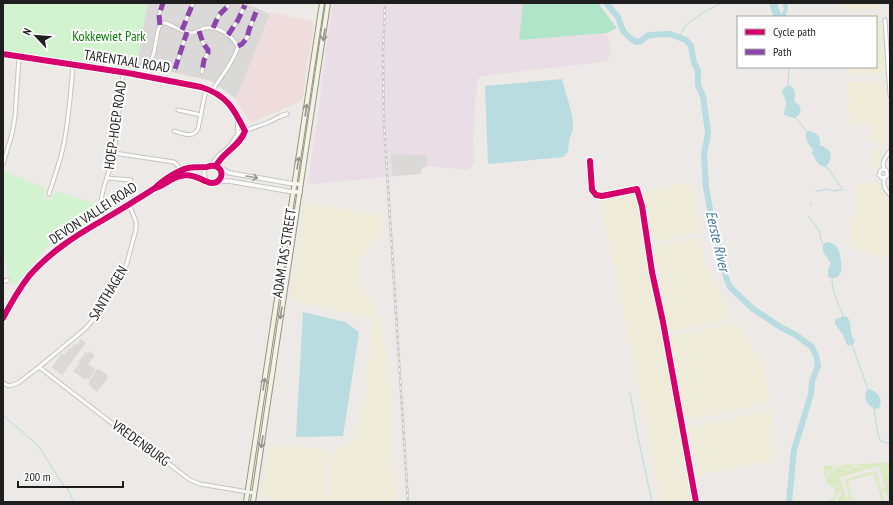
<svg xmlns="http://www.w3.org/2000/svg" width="893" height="505" font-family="'PT Sans Narrow',sans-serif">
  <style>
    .residential { fill: #dbd9d8 }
    .commercial { fill: #efdcdc }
    .industrial { fill: #eadee6 }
    .religious { fill: #dad9d8 }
    .farmland { fill: #eeecd9 }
    .grass { fill: #dceac3; fill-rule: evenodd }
    .park { fill: #d3f3d0 }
    .pitch { fill: #b0e5ca }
    .water { fill: #b8dce0 }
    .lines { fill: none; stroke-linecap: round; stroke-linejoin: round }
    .stream { stroke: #b8dce0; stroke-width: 1 }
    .river { stroke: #b8dce0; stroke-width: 6 }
    .minor-casing { stroke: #c5c4c2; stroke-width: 5 }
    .tertiary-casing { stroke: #c5c4c2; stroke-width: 5.5 }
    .secondary-casing { stroke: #96957e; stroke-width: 6 }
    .minor { stroke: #fcfcfb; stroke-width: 3 }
    .tertiary { stroke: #fcfcfb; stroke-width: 3.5 }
    .secondary { stroke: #f3f2e9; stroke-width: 4 }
    .rail-casing { stroke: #cacac9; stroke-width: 2.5 }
    .rail { stroke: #fff; stroke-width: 1; stroke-dasharray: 3; stroke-linecap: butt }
    .quiet { stroke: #8e44ad; stroke-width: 5; stroke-dasharray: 10 5; stroke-linecap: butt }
    .cycleway-casing { stroke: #fff; stroke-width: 8 }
    .cycleway { stroke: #d6006c; stroke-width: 6 }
    .oneway { stroke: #93938e }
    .oneway2 { stroke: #989898 }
    .labels { text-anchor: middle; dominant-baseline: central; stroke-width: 4; stroke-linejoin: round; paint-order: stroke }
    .park-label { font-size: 14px; fill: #088008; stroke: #fff }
    .street-label { font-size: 14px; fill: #1e1e1e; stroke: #fff }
    .water-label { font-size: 15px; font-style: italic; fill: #4278a0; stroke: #fff }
  </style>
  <rect width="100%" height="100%" fill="#ece9e6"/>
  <!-- residential -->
  <path class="residential" d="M148,3h96l26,11 -33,83 -1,2 -23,-17 -9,-3 -67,-14 8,-49z"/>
  <!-- commercial -->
  <path class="commercial" d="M271,12l43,10 -6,40h-2l-1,3 2,1 -4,30 -4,6 -46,20 -4,-1 -13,-22 1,-2z"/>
  <!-- industrial -->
  <path class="industrial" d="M333,3h190l-4,37 88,-7 4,16v5l-2,4 -3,3 -4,1 -121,14 -4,4 -4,62 1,21 -6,7 -40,-4 -6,2 -2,6 -108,10 -4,-4 10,-65 7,-58z"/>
  <!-- religious -->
  <g class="religious">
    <path d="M391,154l36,1v11l-5,2 -2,6 -28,2z"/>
    <path d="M81,339l5,4 -24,32 -10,-8 10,-14 2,2 6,-7 1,1 4,-5 2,1z"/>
    <path d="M89,351l6,4 -7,9 8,6 -7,9 -2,-1 -2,2 -12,-9 7,-8 -2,-1 8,-10 2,2z"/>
    <path d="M97,369h2l9,7 -1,1 1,1 -11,14 -9,-8 2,-2 -1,-3h2z"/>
  </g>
  <!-- farmland -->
  <g class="farmland">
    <path d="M843,3h38v6l-37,1z"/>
    <path d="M876,14l6,10 3,49 -31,2 -7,-1v-7h29v-50h-29z"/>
    <path d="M884,81l4,66 -8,-4 -9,-1 -1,-17h-20l-2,-43z"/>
    <path d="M879,149l5,4 -6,12v4l-6,1v-20z"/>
    <path d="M688,183l4,3 10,46 -50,10 -9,-51z"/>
    <path d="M854,183h26l2,8 8,12v66h-3l1,-10 -39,-12 7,-44z"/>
    <path d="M633,190l4,2 1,2 57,308h-34l-33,-167 -28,-137z"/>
    <path d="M305,203l45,7 31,6 1,2 1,4 -2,5v5l-4,8 -12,13 -4,7 -1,9 2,16 4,10 12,13v5l-4,5 -83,-17z"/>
    <path d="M700,238l7,30 24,49 -1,2 -1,1 -60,11 -14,-84z"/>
    <path d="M380,317h2l2,25 5,28 7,132h-67l1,-42 3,-8 17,-8 6,-8 4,-27 5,-7 2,-14 -1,-13 6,-31 -1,-17 3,-5z"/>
    <path d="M732,324h3l6,3 11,22 9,7 9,47 -75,16 -1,-2 -9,2 -17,-81 2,-2z"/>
    <path d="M770,411l2,3 2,38 -1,4 -4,5 -69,14 -2,-1 -8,-40 -2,-3 -1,-3z"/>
    <path d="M269,445l52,4 8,5 -3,19v29h-26l-30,-3 -5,-1 -2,-2 -1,-2z"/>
  </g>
  <!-- grass -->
  <path class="grass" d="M890,462c0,5 -1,9 -6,11l3,-1 3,-2v32h-1l-4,-12 -3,1 3,11h-3l-8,-28 -26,7 5,21h-2l-1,-3 -4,1v2h-8v-5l4,-3 -1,-3c-5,2 -7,6 -6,11h-8l7,-5 2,-10 4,-2 -1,-1 -3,2 -2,2 -8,-5v-4l1,-3c5,-3 8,-11 15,-9 2,1 4,3 6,3l8,-3h2l1,2h1l-1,-3 -3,-1 -8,4c-7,-2 -6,-5 -15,-2l-2,4 -4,3 -2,4 -1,-12 57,-3zM879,466l6,22 -4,1 -5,-18 -31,8 4,18 -3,1 -6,-21z"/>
  <!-- park -->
  <g class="park">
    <path d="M3,3h145l-3,13 -10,56 -132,-21z"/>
    <path d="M3,171l43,17 -2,8 2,2 5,1 6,-8c12,4 24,8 36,12 3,1 5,3 9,4l3,-3 4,6 -64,39 -30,36 -4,-3v-3l-2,-2 -2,-1v-5l-4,-24z"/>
  </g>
  <!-- pitch -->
  <path class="pitch" d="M523,3h75l19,25 -10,5 -88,7z"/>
  <!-- water -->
  <g class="water">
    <path d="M769,3h9v4l3,7 2,-2 1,-3 -2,-6h5l1,5 -3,9h-11l-1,-1z"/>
    <path d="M562,79l10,36 1,13 -4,13 -1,11 -5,5 -75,7 -3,-78z"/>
    <path d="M788,85c10,4 6,10 7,17l3,2 3,5 -2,6 -4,3 -9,-2 -2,-2c0,-4 2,-7 2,-11 1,-8 -10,-9 2,-18z"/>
    <path d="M808,131c4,0 11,4 12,8 0,1 0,5 0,6 3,1 7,3 9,6 4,5 0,13 -4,16 -7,-1 -10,-8 -13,-14l1,-4c-5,-5 -7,-7 -7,-16z"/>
    <path d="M827,242c11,1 13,10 14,20 1,4 1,9 -2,13 -2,3 -5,3 -9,3l-2,-1v-8l3,-5c-3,-7 -10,-11 -8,-19z"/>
    <path d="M303,312l42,10 14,10 -16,104 -47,1z"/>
    <path d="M843,316c10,0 6,13 9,19 0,3 2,4 3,6 -1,4 -5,5 -8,4l-4,-10 -8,-11v-4z"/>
    <path d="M868,389c9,1 17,12 10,20 -11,-1 -16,-12 -10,-20z"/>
  </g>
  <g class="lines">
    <!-- stream -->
    <g class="stream">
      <path d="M679,37l7,-12 16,-12 19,-10"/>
      <path d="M788,85l1,-17"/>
      <path d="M796,118l11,14"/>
      <path d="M816,191h3l8,-2 6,2 6,-1h4l-17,-24"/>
      <path d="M810,206l1,-3"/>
      <path d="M808,216c3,4 7,8 10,13 4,5 0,9 6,15"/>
      <path d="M832,278c-1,12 7,27 11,38"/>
      <path d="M852,345l16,44"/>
      <path d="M630,393l8,44 14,65"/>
      <path d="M874,409c2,8 2,26 7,32 3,2 6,2 9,2"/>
      <path d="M3,414l5,6 30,25 20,32 6,9 3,2 7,14"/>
    </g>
    <!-- river -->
    <path class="river" d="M606,3l12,14 5,14 7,7 6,4 5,-1 8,-6 21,-1 16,6 5,6 3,17 2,3 2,5v14l5,11 5,37 -4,22 2,32 5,28 15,62 4,10 23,22 29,19 14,7 16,12 4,8 2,11 -6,15 -1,13 -17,56 -5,52"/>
    <defs>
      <g id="minor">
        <path d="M885,20l5,75"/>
        <path d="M160,25l2,-2h3c7,2 18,9 25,10 6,1 10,-4 15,-5 12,-3 28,8 33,19 -6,18 -17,29 -26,44"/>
        <path d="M213,28l6,-13 9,-9"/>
        <path d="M182,30l11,-27"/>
        <path d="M199,31l4,12 5,7v3l-4,7 -2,12"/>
        <path d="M228,35l10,-15 7,-15"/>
        <path d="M238,46l4,-2 5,-6 2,-8 7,-18"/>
        <path d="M3,54l125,19 73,14c26,8 33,22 44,44 -5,15 -22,21 -29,35"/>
        <path d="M175,69l12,-37"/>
        <path d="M148,76l1,-9 5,-15 4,-22 2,-5 -1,-10 4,-12"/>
        <path d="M178,110l23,5"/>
        <path d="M237,117l1,16"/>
        <path d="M174,131c8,2 19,8 24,-2l8,-40"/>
        <path d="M238,133l29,-10 14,-7"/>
        <path d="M114,153l60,9c5,3 6,8 7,14"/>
        <path d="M590,161l2,29 4,5 6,1 35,-7 5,17 10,66 11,50 33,180"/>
        <path d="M3,164l9,-30 3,-17 4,-60"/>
        <path d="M210,166l8,-10 12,-10 8,-13"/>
        <path d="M884,169c-3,-8 2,-12 6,-18"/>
        <path d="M107,178l24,2"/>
        <path d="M884,178l-3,-1 -2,-2 1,-4 3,-2 3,1 1,3v3l-3,2c-1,8 1,11 6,17"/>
        <path d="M49,194c5,-17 12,-34 15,-51 5,-26 7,-52 9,-78"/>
        <path d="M101,201c2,-17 10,-32 13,-48 4,-27 6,-54 9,-81"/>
        <path d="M3,282l5,-2"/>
        <path d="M39,367l74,57 43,30 34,26 10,4 54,9"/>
        <path d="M3,383l6,3 9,-3 21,-16 46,-38 7,-8 27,-41 8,-17 9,-34v-7l-7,-18"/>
      </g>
      <g id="tertiary">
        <path d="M281,116l6,-2"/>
        <path d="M220,168l10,5 64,11h7"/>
        <path d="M207,181c-4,-5 -4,-9 0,-14"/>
        <path d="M218,181h11l64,11h7"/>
        <path d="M3,318c8,-15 16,-29 26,-42 21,-24 46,-40 74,-56 17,-10 35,-21 52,-32 9,-2 17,-11 26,-12 7,-2 18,2 24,5 2,0 4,2 6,2 7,1 12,-6 10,-12 -3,-6 -9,-6 -14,-4 -6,0 -13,0 -19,1 -10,2 -26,13 -33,20"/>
      </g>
      <g id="secondary">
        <path d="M246,502l76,-499"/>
        <path d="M253,502l75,-499"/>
      </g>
    </defs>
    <!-- minor casing -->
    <use href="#minor" class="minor-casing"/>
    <!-- tertiary casing -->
    <use href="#tertiary" class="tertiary-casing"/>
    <!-- secondary casing -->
    <use href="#secondary" class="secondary-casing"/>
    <!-- minor -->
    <use href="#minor" class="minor"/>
    <!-- tertiary -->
    <use href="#tertiary" class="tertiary"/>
    <!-- secondary -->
    <use href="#secondary" class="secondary"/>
    <defs>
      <path id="rail" d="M385,3l-2,50 1,71 24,378"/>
    </defs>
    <!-- rail casing -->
    <use href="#rail" class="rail-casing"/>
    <!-- rail -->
    <use href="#rail" class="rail"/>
    <!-- quiet -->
    <g class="quiet">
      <path d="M160,25l-1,-10 4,-12"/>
      <path d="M213,28l6,-13 9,-9"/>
      <path d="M182,30l11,-27"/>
      <path d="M199,31l4,12 5,7v3l-4,7 -2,12"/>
      <path d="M228,35l10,-15 7,-15"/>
      <path d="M238,46l4,-2 5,-6 2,-8 7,-18"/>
      <path d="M175,69l12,-37"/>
    </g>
    <defs>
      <g id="cycleway">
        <path d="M3,54l125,19 73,14c26,8 33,22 44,44 -5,15 -22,21 -29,35"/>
        <path d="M590,161l2,29 4,5 6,1 35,-7 5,17 10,66 11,50 33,180"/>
        <path d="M3,318c8,-15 16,-29 26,-42 21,-24 46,-40 74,-56 17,-10 35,-21 52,-32 9,-2 17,-11 26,-12 7,-2 18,2 24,5 2,0 4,2 6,2 7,1 12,-6 10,-12 -3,-6 -9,-6 -14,-4 -6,0 -13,0 -19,1 -10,2 -26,13 -33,20"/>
      </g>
    </defs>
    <!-- cycleway casing -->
    <use href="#cycleway" class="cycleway-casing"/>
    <!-- cycleway -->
    <use href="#cycleway" class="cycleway"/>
  </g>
  <!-- one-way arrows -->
  <defs><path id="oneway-shaft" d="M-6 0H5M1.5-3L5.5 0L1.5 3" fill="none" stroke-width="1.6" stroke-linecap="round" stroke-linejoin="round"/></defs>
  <g class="oneway">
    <use href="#oneway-shaft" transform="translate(324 35) rotate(99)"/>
    <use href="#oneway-shaft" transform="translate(306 110) rotate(-82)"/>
    <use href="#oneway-shaft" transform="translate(298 163) rotate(-81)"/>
    <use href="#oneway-shaft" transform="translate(281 313) rotate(99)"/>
    <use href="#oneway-shaft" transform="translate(264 384) rotate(-81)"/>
    <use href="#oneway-shaft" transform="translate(262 442) rotate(99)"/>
  </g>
  <use class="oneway2" href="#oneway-shaft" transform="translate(252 177) rotate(10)"/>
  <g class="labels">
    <!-- park labels -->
    <g class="park-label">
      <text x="109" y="36">Kokkewiet Park</text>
    </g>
    <!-- street labels -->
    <g class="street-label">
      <text transform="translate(127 61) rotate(9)">TARENTAAL ROAD</text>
      <text transform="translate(115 125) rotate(-82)">HOEP-HOEP ROAD</text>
      <text transform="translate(93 213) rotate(-33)">DEVON VALLEI ROAD</text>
      <text transform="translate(284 253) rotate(-81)">ADAM TAS STREET</text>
      <text transform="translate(108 293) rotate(-59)">SANTHAGEN</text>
      <text transform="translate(141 443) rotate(36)">VREDENBURG</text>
    </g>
    <!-- water labels -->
    <g class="water-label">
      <text transform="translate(718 241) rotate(77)">Eerste River</text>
    </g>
  </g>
  <!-- border -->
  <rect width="893" height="505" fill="none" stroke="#1e1e1e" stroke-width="8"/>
  <!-- legend -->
  <rect x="737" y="16" width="140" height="52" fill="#ffffff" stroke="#a5a5a5"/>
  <rect x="745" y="29" width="20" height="6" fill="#d6006c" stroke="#a5a5a5"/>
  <text x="773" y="36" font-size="12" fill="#1e1e1e">Cycle path</text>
  <rect x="745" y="49" width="20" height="6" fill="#8e44ad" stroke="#a5a5a5"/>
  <text x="773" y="56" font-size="12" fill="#1e1e1e">Path</text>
  <!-- north arrow -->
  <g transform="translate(36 36) rotate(296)" stroke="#ffffff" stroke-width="3" paint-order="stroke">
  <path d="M0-3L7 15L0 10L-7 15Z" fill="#1e1e1e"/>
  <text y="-6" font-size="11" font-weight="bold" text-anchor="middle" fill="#1e1e1e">N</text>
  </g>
  <!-- scale -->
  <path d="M18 481v6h105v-6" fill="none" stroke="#1e1e1e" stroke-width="2"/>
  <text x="24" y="481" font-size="12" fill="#1e1e1e" stroke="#ffffff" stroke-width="3" paint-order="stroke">200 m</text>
</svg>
